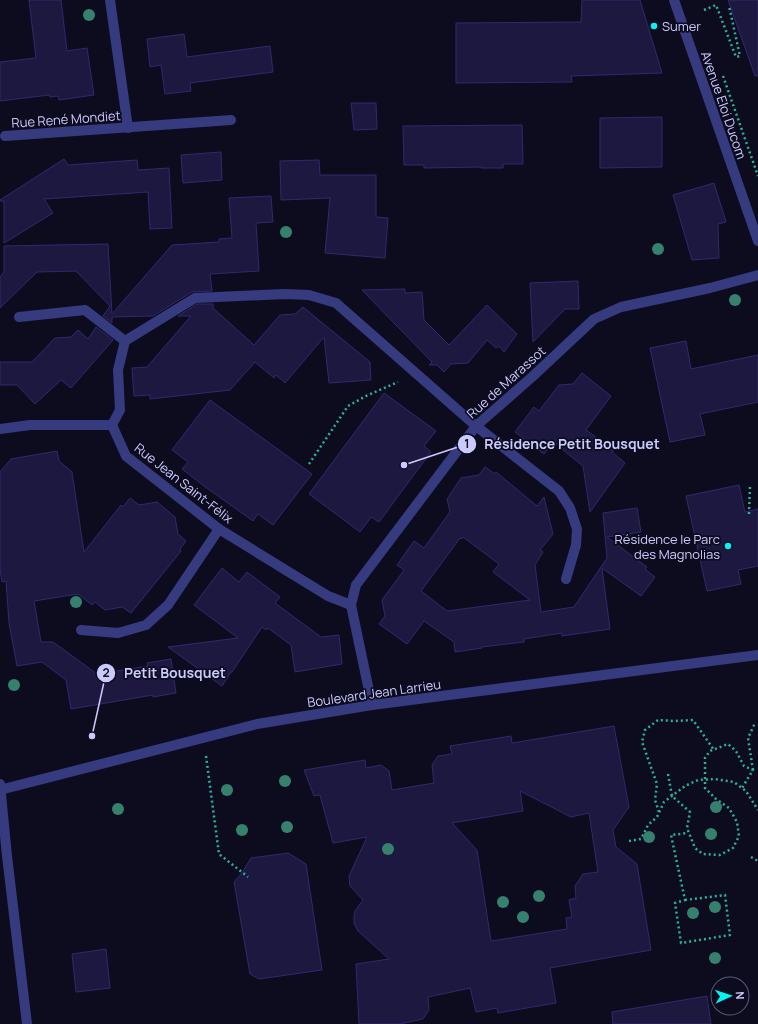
<svg xmlns="http://www.w3.org/2000/svg" width="758" height="1024" font-family="Manrope,sans-serif">
  <style>
    .building { fill: #1c1840; stroke: #30296d; fill-rule: evenodd }
    .lines { fill: none; stroke-linecap: round; stroke-linejoin: round }
    .path { stroke: #2bb29c; stroke-width: 2.5; stroke-dasharray: 2 3; stroke-linecap: butt }
    .minor { stroke: #363b7f; stroke-width: 10 }
    .tree { fill: #35816e }
    .poi-dot { fill: #00f5f4; stroke: #0d0c1f; stroke-width: 1.5 }
    .labels { text-anchor: middle; dominant-baseline: central; stroke-width: 3.5; stroke-linejoin: round; paint-order: stroke }
    .poi-label { font-size: 13px; fill: #cbcaff; stroke: #0d0c1f; text-anchor: start }
    .street-label { font-size: 13px; fill: #cbcaff; stroke: #0d0c1f }
    .leader { fill: none; stroke: #cbcaff; stroke-width: 1.5 }
    .callout-dot { fill: #cbcaff; stroke: #0d0c1f; stroke-width: 1.5 }
    .mark-label { font-size: 12px; text-anchor: middle; font-weight: bold; fill: #111 }
    .callout-label { font-size: 14px; text-anchor: middle; font-weight: bold; fill: #cbcaff; stroke: #0d0c1f; stroke-width: 3.5; stroke-linejoin: round; paint-order: stroke }
  </style>
  <rect width="100%" height="100%" fill="#0d0c1f"/>
  <!-- building -->
  <g class="building">
    <path d="M29,0h32l6,51 20,-3 7,47 -35,5 -1,-4 -8,1 -1,-2 -49,6v-39l36,-4z"/>
    <path d="M582,0h58l22,73 -91,3 1,6 -116,1v-60l125,-1z"/>
    <path d="M728,0h30v76h-3z"/>
    <path d="M184,34l3,23 83,-11 3,26 -83,11 1,8 -26,3 -4,-29 -11,2 -3,-28z"/>
    <path d="M351,103h25l1,26 -23,1z"/>
    <path d="M662,117v50l-62,1v-50z"/>
    <path d="M522,125l1,39h-20v4h-22v-1l-57,1v-3h-20l-1,-39z"/>
    <path d="M221,152l1,28 -39,3 -2,-28z"/>
    <path d="M64,159l4,6 69,-5 1,10 31,-2 3,60 -22,1 -2,-37 -104,7 9,14 -49,30v-42h-4v-1z"/>
    <path d="M319,160l1,15h56v42l12,1 -3,40 -60,-5 5,-55 -49,2 -1,-39z"/>
    <path d="M714,183l12,39 -8,2 1,34 -27,2 -19,-65z"/>
    <path d="M271,196l2,26 -17,1 3,48 -49,3 2,17 -20,1 -39,24 -41,1v6l-9,-7 7,-10 -34,-35 -39,1 -37,36v-31l4,-5v-26l104,-2 4,70 60,-69 47,-3v-3l13,-1 -3,-40z"/>
    <path d="M578,281l1,28h-14l-32,33 -3,-59z"/>
    <path d="M405,289v4l17,-1 2,28 25,25 38,-40 30,29 -13,18 -5,-6 -3,2 -9,-8 -19,23 -17,1 -7,8 -7,-7h-8l3,-3 -70,-72z"/>
    <path d="M197,304h16v4l41,37 26,-30 15,-1 8,-7 67,55 1,18 -42,3 -5,-46 -39,46 -9,-8 -2,3 -19,-16 -25,28 -80,9v-4l-16,1 -2,-28 15,-1 44,-51h-13z"/>
    <path d="M96,327l17,13 -42,48 -10,-8 -26,24 -18,-19h-17v-23h32l23,-24 16,-1 7,-7 10,9z"/>
    <path d="M686,341l5,28 67,-14v47l-58,12 5,21 -35,7 -20,-94z"/>
    <path d="M582,373l29,23 -25,34 28,20 -2,2 13,11 -35,49 -7,-46 -30,-24 -9,12 -29,-22 19,-25 5,4 20,-26 14,-1z"/>
    <path d="M384,393l52,38 -12,15 7,6 -21,28 -31,42 -8,-5 -11,15 -51,-38z"/>
    <path d="M210,400l102,74 -39,51 -15,-11 -5,7 -49,-35 -22,-17 6,-7 -16,-12z"/>
    <path d="M57,451l2,10 13,11 12,80 37,-47 2,2 7,-9 9,7 18,-3 18,15 3,17 8,7 -6,8 1,2 -50,62 -9,-6 -17,3 -10,-8 -3,3 -14,-11 -44,7 7,41h12l44,32 51,-8 -1,-3 24,-4 5,34 -23,4v-2l-82,14 -5,-29 -24,-18 -25,4 -8,-43 -3,-42 -4,1 -2,-13v-97l11,-13z"/>
    <path d="M485,467l10,7 1,-2 41,34 7,-9 9,37 -13,16 3,2 -8,13 6,47 33,-5 33,-49 -4,-45 34,-5 4,24 -34,5 40,30 -2,2 10,8 -14,19 -39,-28 8,61 -48,7v-3l-38,6v3l-42,5v1l-27,4 -1,-10 -30,-21 -17,23 -28,-20 6,-8 -3,-16 22,-30 -7,-5 17,-24 10,7 26,-36 -3,-13 14,-21 18,-3zM463,537l36,27 -6,8 37,28 -83,11 -26,-20 39,-53 1,1z"/>
    <path d="M739,485l6,27 13,-3v57l-20,4 3,14 -34,7 -21,-95z"/>
    <path d="M222,568l17,14 8,-10 33,25 -5,6 46,34 18,-2 3,29 -47,8 -4,-27 -23,-17 -2,2 -4,-3 -30,45h-1l-9,14 -54,-39 70,-9 -44,-33z"/>
    <path d="M614,726l15,81 -16,23 3,17 21,17 14,86 -101,18 6,35 -58,10 -1,-5 -21,4 -6,-24 -42,9 1,13 -6,9 -23,5h-41l-3,-60 33,-5 -31,-28 -4,-8v-7l1,-5 8,-11 -13,-14 -1,-10 18,-39 -34,6 -13,-48 -6,1 -10,-26 61,-10 1,8 15,-3 8,6 3,19 42,-7 -2,-18 6,-9 14,-2 -2,-8 61,-10 1,7zM520,791l51,26 18,-4 9,59 -15,2 -8,12 1,12 -7,2 3,17 -6,1 1,11 -76,12 -14,-91 -25,-27 71,-12z"/>
    <path d="M288,853l18,11 16,106 -63,9 -9,-5 -16,-92 8,-9 9,-15z"/>
    <path d="M106,949l4,39 -34,4 -4,-38z"/>
    <path d="M707,996l4,28h-98l-1,-12z"/>
  </g>
  <g class="lines">
    <!-- path -->
    <g class="path">
      <path d="M704,10l12,-5 20,52 4,-1 -11,-50"/>
      <path d="M723,76l35,100"/>
      <path d="M309,464l39,-58 18,-10 32,-14"/>
      <path d="M749,514l1,-28"/>
      <path d="M206,756l13,98 29,23"/>
      <path d="M753,770l-5,-32 7,-15"/>
      <path d="M668,774l4,22 18,16 -3,16 8,20 8,6 17,1 13,-7 6,-12 -2,-14 -8,-14 -13,-9 -11,-11v-30l5,-7 18,-7 8,7 8,15 9,4 -11,18"/>
      <path d="M659,812l-4,-12 2,-16 -15,-42 3,-12 13,-10 16,1 19,-1 21,30"/>
      <path d="M629,841l12,-2 7,-14 9,-8 7,-15 21,-16 13,-6 17,-1 19,3 12,9 12,19"/>
      <path d="M751,857l7,4"/>
      <path d="M685,900l40,-5 5,40 -49,8 -6,-40 10,-3 -14,-65 17,-2"/>
    </g>
    <!-- minor -->
    <g class="minor">
      <path d="M110,0l18,128"/>
      <path d="M674,0l84,241"/>
      <path d="M5,136l226,-16"/>
      <path d="M19,317l66,-7 40,31"/>
      <path d="M112,425l8,-15 -2,-40 7,-29 70,-43 90,-4 24,1 27,8 140,123 83,65 11,17 7,21 -1,16 -10,34"/>
      <path d="M0,429l30,-4h82l14,31 93,73 109,67 23,9"/>
      <path d="M81,630l37,3 28,-8 22,-20 51,-76"/>
      <path d="M372,705l-21,-100 5,-20 120,-159 56,-49 62,-58 27,-12 89,-19 48,-13"/>
      <path d="M0,784l7,72 20,168"/>
      <path d="M0,790l257,-66 115,-19 386,-50"/>
    </g>
  </g>
  <!-- trees -->
  <g class="tree">
    <circle cx="89" cy="15" r="6"/>
    <circle cx="286" cy="232" r="6"/>
    <circle cx="658" cy="249" r="6"/>
    <circle cx="735" cy="300" r="6"/>
    <circle cx="76" cy="602" r="6"/>
    <circle cx="14" cy="685" r="6"/>
    <circle cx="285" cy="781" r="6"/>
    <circle cx="227" cy="790" r="6"/>
    <circle cx="716" cy="807" r="6"/>
    <circle cx="118" cy="809" r="6"/>
    <circle cx="287" cy="827" r="6"/>
    <circle cx="242" cy="830" r="6"/>
    <circle cx="711" cy="834" r="6"/>
    <circle cx="649" cy="837" r="6"/>
    <circle cx="388" cy="849" r="6"/>
    <circle cx="539" cy="896" r="6"/>
    <circle cx="503" cy="902" r="6"/>
    <circle cx="715" cy="907" r="6"/>
    <circle cx="693" cy="913" r="6"/>
    <circle cx="523" cy="917" r="6"/>
    <circle cx="715" cy="958" r="6"/>
  </g>
  <!-- markers -->
  <g class="poi-dot">
    <circle cx="654" cy="26" r="4"/>
    <circle cx="728" cy="546" r="4"/>
  </g>
  <g class="labels">
    <!-- poi labels -->
    <g class="poi-label">
      <text x="662" y="26">Sumer</text>
      <text x="720" y="539" text-anchor="end">Résidence le Parc<tspan x="720" dy="15">des Magnolias</tspan></text>
    </g>
    <!-- street labels -->
    <g class="street-label">
      <text transform="translate(724 105) rotate(71)">Avenue Eloi Ducom</text>
      <text transform="translate(66 119) rotate(-4)">Rue René Mondiet</text>
      <text transform="translate(506 382) rotate(-42)">Rue de Marassot</text>
      <text transform="translate(184 483) rotate(38)">Rue Jean Saint-Félix</text>
      <text transform="translate(374 693) rotate(-8)">Boulevard Jean Larrieu</text>
    </g>
  </g>
  <!-- callouts -->
  <path class="leader" d="M404 465L467 444M92 736L106 673"/>
  <g class="callout-dot">
    <circle cx="404" cy="465" r="4"/>
    <circle cx="92" cy="736" r="4"/>
    <circle cx="467" cy="444" r="10"/>
    <circle cx="106" cy="673" r="10"/>
  </g>
  <g class="mark-label">
    <text x="467" y="448">1</text>
    <text x="106" y="677">2</text>
  </g>
  <g class="callout-label">
    <text x="572" y="449">Résidence Petit Bousquet</text>
    <text x="175" y="678">Petit Bousquet</text>
  </g>
  <!-- north arrow -->
  <g transform="translate(730 996) rotate(87)"><circle r="19" fill="#0d0c1f" stroke="#595879"/>
  <path d="M0-3L7 15L0 10L-7 15Z" fill="#00f5f4"/>
  <text y="-6" font-size="11" font-weight="bold" text-anchor="middle" fill="#cbcaff">N</text>
  </g>
</svg>
